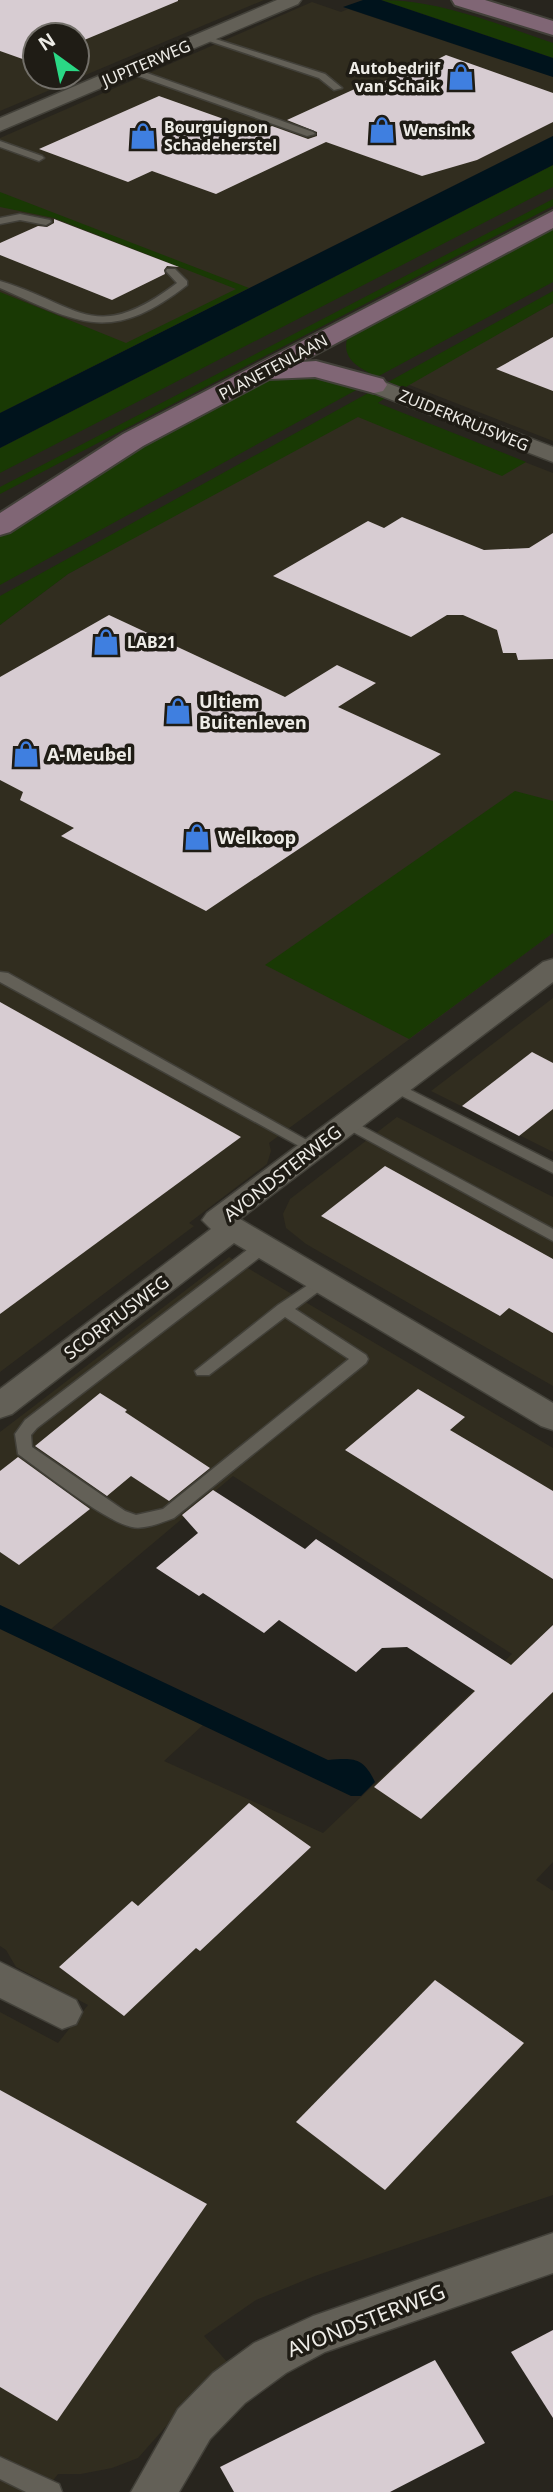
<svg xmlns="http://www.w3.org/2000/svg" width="553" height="2492" font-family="'Noto Sans',sans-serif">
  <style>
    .built { fill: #312d1f; fill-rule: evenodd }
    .green { fill: #193904 }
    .water { fill: #00131c }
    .building { fill: #d7ccd2 }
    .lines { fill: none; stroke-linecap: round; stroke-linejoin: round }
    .service-casing { stroke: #424039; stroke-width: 3 }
    .minor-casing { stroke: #424039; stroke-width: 3 }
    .secondary-casing { stroke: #424039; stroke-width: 4 }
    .service { fill: #636057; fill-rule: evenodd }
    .minor { fill: #636057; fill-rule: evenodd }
    .secondary { fill: #806675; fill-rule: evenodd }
    .labels { text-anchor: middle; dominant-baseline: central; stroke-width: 7; stroke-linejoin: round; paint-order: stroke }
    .far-street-label { font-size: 16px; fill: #eeece7; stroke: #1f1c15 }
    .far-poi-label { font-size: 16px; font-weight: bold; fill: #eeece7; stroke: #1f1c15; text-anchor: start }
    .poi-label { font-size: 18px; font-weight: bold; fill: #eeece7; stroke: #1f1c15; text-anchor: start }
    .street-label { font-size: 18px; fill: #eeece7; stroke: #1f1c15 }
    .near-street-label { font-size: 21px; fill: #eeece7; stroke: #1f1c15 }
  </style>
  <rect width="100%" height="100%" fill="#28251e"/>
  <!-- built -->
  <g class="built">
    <path d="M0,0h264l-264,111zM35,35h42v42h-42z"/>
    <path d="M312,2l29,10 7,-3 205,68v59l-553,277v-275z"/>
    <path d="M553,303v138l-146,-57 121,-67z"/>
    <path d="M372,403l181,70v460l-284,210 2,8 -4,13 -78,59 5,3 -194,146v-747l68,-51z"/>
    <path d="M553,998v154l-122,-61z"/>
    <path d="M397,1117l156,80v189l-247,-142 -20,-16 -3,-14 7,-15z"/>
    <path d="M229,1257l324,191v414l-17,18 17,11v304l-238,81 -59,24 -52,36 25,28 -52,50 -39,44 -26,10 -31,6h-23l-14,18h-44v-480l58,31 30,-38 -72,-38 -10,-17 -6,-4v-317l203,96 -39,36 159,72 189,-179 -279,-178 -182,153 -51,-24v-173z"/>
  </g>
  <!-- green -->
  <g class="green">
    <path d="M381,0c58,0 117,24 172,43v15z"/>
    <path d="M553,165v22l-553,286v-25z"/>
    <path d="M0,192l249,96 -249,125v-121l126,51 110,-54 -182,-71 -54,-11z"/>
    <path d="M553,199v7l-553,288v-7z"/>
    <path d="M553,223v59l-176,95c-18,-9 -37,-18 -29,-41z"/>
    <path d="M553,291v12l-149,85 -16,-6z"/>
    <path d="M314,377l46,11 -360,197v-52l138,-91 116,-59 19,-4z"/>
    <path d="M370,392l15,6 -7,5 148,59 -24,14 -144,-59 -290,157 -68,51v-29z"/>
    <path d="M515,791l38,10v132l-144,106 -144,-74z"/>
  </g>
  <!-- water -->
  <g class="water">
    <path d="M363,0h18l172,58v19l-210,-70z"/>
    <path d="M553,136v29l-553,283v-35z"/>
    <path d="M0,1605l328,155c26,-2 35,-3 47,22l-14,14h-10l-351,-167z"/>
  </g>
  <!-- building -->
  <g class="building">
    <path d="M0,0h178v1l-101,42v-8h-42v25l-4,2 -31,-11z"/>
    <path d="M446,55l107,38v29l-76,38 -55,16 -96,-34 -110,52 -64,-23 -24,11 -89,-33 120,-53 101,36 12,-6 36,13 9,-3v-4l-30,-12 72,-33 9,2 61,-29 5,1z"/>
    <path d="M54,219l91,35 34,13 -12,-1 -3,4 1,4 -53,26 -112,-45v-12l38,-17 9,1 7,-4z"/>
    <path d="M553,337v54l-57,-22z"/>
    <path d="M402,517l82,33 45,-2 24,-15v126l-35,1 -2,-7h-13l-6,-23 -34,-15h-16l-36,22 -138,-61 95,-55 16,7z"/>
    <path d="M109,615l176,82 52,-32 39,18 -38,24 103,47 -235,157 -145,-75 13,-8 -54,-28 3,-8 -23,-12v-103z"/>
    <path d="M0,1002l241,135 -241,177z"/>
    <path d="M532,1052l21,11v46l-34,27 -57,-30z"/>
    <path d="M385,1166l168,93v74l-44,-25 -9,8 -179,-100z"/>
    <path d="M418,1389l47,28 -15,13 103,61v88l-208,-129z"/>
    <path d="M100,1393l27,17 -2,2 85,56 -41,33 -38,-25 -24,20 -72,-50z"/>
    <path d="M18,1457l72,52 -71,56 -19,-13v-81z"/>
    <path d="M213,1490l92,59 11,-10 195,126 42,-40v67l-132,127 -47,-32 101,-96 -68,-44 -25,1 -26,24 -77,-52 -15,13 -61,-40 -4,3 -43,-28 42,-35 -16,-18z"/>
    <path d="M249,1803l62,44 -111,104 -4,-3 -72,68 -65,-49 73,-66 6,5z"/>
    <path d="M435,1980l89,63 -139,147 -89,-68z"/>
    <path d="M0,2090l207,114 -150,217 -57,-34z"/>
    <path d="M553,2330v88l-42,-66z"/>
    <path d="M435,2360l50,83 -95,49h-156l-14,-25z"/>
  </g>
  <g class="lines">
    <defs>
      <g id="service">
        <path d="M203,35l122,39 17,14 -8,2 -15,-12 -116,-39z"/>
        <path d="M130,67l183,65 2,2 -8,2 -180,-64 -2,-2z"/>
        <path d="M0,141l42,15 2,2 -5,3 -39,-14z"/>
        <path d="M20,214l30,6 1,2 -5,3 -26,-5 -20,4v-6z"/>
        <path d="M167,269h8l12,12v4c-77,60 -108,38 -187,3v-7c80,24 94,65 177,2l-11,-12z"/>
        <path d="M0,972l8,1 313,175 -3,3h-10l-308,-169z"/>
        <path d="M395,1082l158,80v11l-163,-83 -2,-3 2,-3z"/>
        <path d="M347,1118l206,111v12l-211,-115 -3,-3 3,-3z"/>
        <path d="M262,1242l8,5 -2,4 -231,177 -6,7 1,12 93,64 11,4 27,-6 186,-150 -64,-42 -76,58h-12l-2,-4 83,-66 42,-28 6,1 2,4 -2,4 -31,23 71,46 2,4 -2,4 -192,155c-11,4 -30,12 -42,9 -26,-5 -89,-55 -114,-73l-3,-20 10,-14 231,-177z"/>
        <path d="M0,2457l59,27 3,8h-36l-26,-13z"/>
      </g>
      <g id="minor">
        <path d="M277,0h24l-3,4 -298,127v-13z"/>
        <path d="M374,378l179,69v15l-187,-72 -3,-5 3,-5z"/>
        <path d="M553,959v23l-313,237 313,184v27l-12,-4 -307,-183 -222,171 -12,4v-29l211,-160 -9,-9 5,-7 336,-251z"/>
        <path d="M0,1962l76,38 6,12 -6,12 -14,5 -62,-31z"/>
        <path d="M553,2233v40l-228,79 -39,21 -41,30 -35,36 -31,53h-48l47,-83 35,-36 41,-30 59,-27z"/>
      </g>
      <g id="secondary">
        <path d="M452,0h33l68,21v14l-98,-30z"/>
        <path d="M553,211v17l-252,134 15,-1 67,18 4,6 -4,6 -9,2 -59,-16 -46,2 -126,67 -133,86 -10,3v-22l123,-79z"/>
      </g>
    </defs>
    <!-- service casing -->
    <use href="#service" class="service-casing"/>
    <!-- minor casing -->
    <use href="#minor" class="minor-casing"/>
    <!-- secondary casing -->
    <use href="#secondary" class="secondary-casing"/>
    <!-- service -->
    <use href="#service" class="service"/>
    <!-- minor -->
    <use href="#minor" class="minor"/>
    <!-- secondary -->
    <use href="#secondary" class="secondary"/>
  </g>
  <!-- icons -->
  <defs>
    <symbol id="shop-bare" viewBox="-9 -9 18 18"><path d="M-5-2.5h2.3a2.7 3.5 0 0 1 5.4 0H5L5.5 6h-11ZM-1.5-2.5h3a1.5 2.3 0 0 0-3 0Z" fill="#3f7fe0" stroke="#1f1c15" stroke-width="2.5" paint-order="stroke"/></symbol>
  </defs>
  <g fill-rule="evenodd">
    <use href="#shop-bare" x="442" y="58" width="38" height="38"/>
    <use href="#shop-bare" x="363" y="111" width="38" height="38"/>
    <use href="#shop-bare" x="124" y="117" width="38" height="38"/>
    <use href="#shop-bare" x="87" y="623" width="38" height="38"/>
    <use href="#shop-bare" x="159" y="692" width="38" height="38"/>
    <use href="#shop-bare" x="7" y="735" width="38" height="38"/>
    <use href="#shop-bare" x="178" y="818" width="38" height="38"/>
  </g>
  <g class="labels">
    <!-- far-street labels -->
    <g class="far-street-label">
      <text transform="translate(146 63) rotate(-23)">JUPITERWEG</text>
      <text transform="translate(273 367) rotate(-28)">PLANETENLAAN</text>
      <text transform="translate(464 420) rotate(22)">ZUIDERKRUISWEG</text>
    </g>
    <!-- far-poi labels -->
    <g class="far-poi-label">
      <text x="440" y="68" text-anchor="end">Autobedrijf<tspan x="440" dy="18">van Schaik</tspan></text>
      <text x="164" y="127">Bourguignon<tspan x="164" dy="18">Schadeherstel</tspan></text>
      <text x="403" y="130">Wensink</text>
      <text x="127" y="642">LAB21</text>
    </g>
    <!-- poi labels -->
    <g class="poi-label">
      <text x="199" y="701">Ultiem<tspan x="199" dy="21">Buitenleven</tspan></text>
      <text x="47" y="754">A-Meubel</text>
      <text x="218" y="837">Welkoop</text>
    </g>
    <!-- street labels -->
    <g class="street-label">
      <text transform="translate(282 1173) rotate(-38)">AVONDSTERWEG</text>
      <text transform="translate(116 1317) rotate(-37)">SCORPIUSWEG</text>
    </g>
    <!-- near-street labels -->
    <g class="near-street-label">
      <text transform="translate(366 2320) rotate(-21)">AVONDSTERWEG</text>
    </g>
  </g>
  <!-- north arrow -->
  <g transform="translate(56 56) rotate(327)"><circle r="33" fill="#1f1c15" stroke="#726f69" stroke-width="2"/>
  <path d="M0-5L12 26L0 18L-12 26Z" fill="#2ad885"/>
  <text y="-10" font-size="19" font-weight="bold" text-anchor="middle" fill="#eeece7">N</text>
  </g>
</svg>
